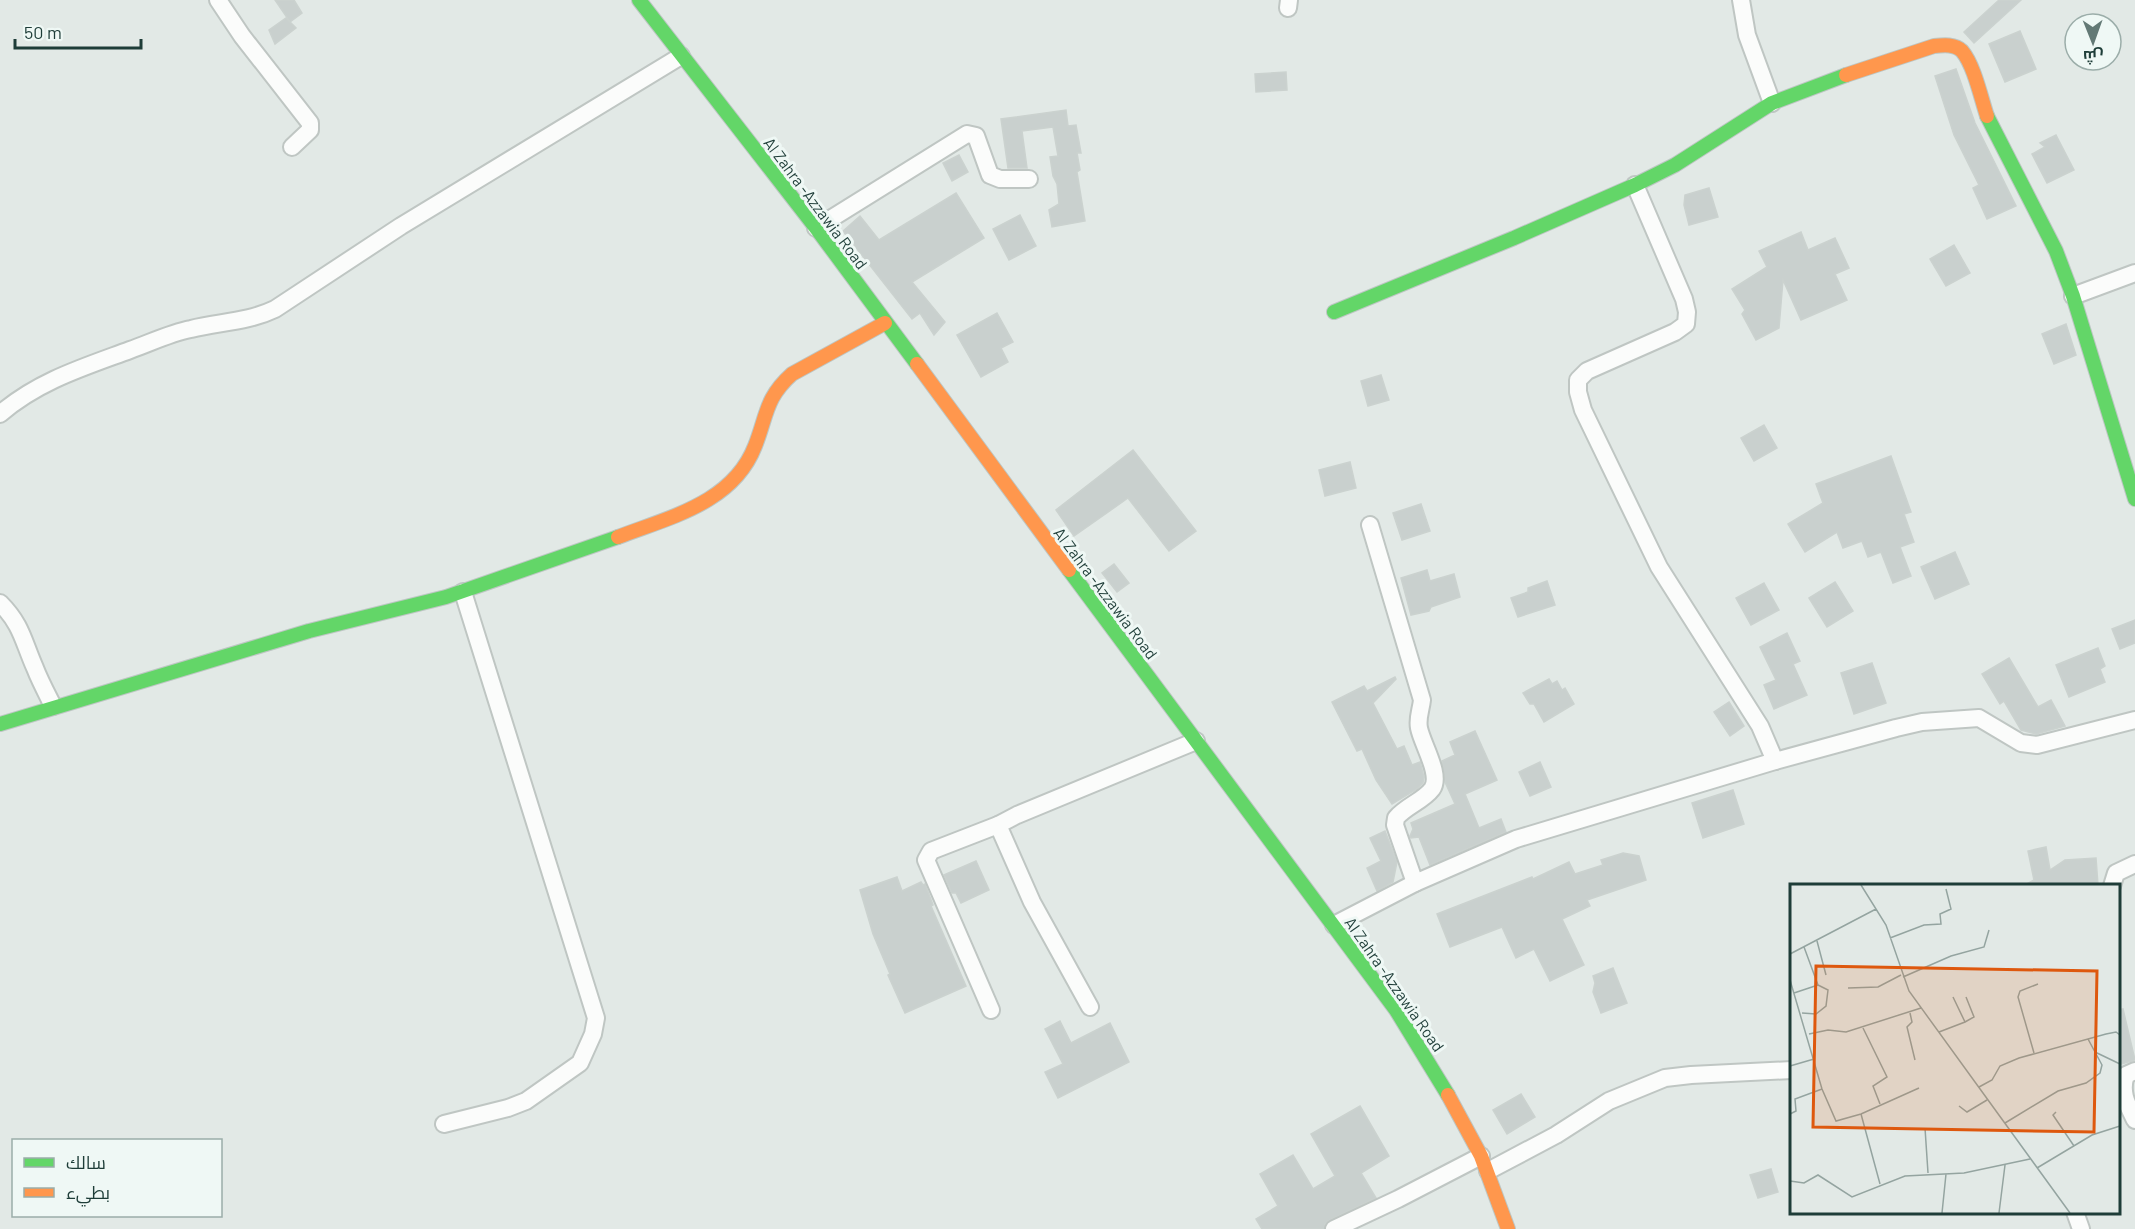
<svg xmlns="http://www.w3.org/2000/svg" width="2135" height="1229" font-family="Barlow,Cairo,sans-serif">
  <style>
    .building { fill: #c9d0ce; stroke: #cbd2cf; stroke-width: 1.5 }
    .lines { fill: none; stroke-linecap: round; stroke-linejoin: round }
    .street-casing { stroke: #bfc6c3; stroke-width: 20 }
    .fast-casing { stroke: #bdc6c3; stroke-width: 16 }
    .slow-casing { stroke: #bdc6c3; stroke-width: 16 }
    .street { stroke: #fbfcfb; stroke-width: 16 }
    .fast { stroke: #63d668; stroke-width: 14 }
    .slow { stroke: #ff974d; stroke-width: 14 }
    .labels { text-anchor: middle; dominant-baseline: central; stroke-width: 6; stroke-linejoin: round; paint-order: stroke }
    .street-label { font-size: 16px; fill: #1e3d38; stroke: #eff8f5 }
    .inset-road { fill: none; stroke: #94a4a0; stroke-width: 1.5 }
    .view { fill: #de580e; fill-opacity: 0.15; stroke: #de580e; stroke-width: 3 }
    .inset-edge { fill: none; stroke: #1e3d38; stroke-width: 3 }
  </style>
  <rect width="100%" height="100%" fill="#e2e9e6"/>
  <!-- building -->
  <g class="building">
    <path d="M275,0h19l8,13 -12,9z"/>
    <path d="M1999,0h22l-47,43 -10,-11z"/>
    <path d="M286,18l10,10 -21,16 -6,-14z"/>
    <path d="M2020,31l16,38 -31,13 -16,-38z"/>
    <path d="M1956,69l19,54 41,83 -29,13 -14,-31 6,-3 -25,-50 -19,-59z"/>
    <path d="M1286,72l1,18 -31,2 -1,-18z"/>
    <path d="M1066,110l2,16 8,-1 5,28h-4l3,17 -3,2 8,49 -33,6 -3,-17 10,-6 -2,-20 -4,-8 -3,-19 8,-1 -5,-29 -31,4 5,37h-19l-7,-49z"/>
    <path d="M2056,135l18,35 -27,13 -15,-29 13,-7 -5,-4z"/>
    <path d="M959,155l9,17 -16,9 -9,-18z"/>
    <path d="M1709,188l9,29 -29,8 -5,-20 1,-10z"/>
    <path d="M956,193l28,45 -72,44 33,40 -11,13 -14,-22 -8,6 -69,-88 17,-15 19,24z"/>
    <path d="M1020,215l16,31 -27,14 -16,-31z"/>
    <path d="M1801,232l7,18 27,-12 14,30 -14,6 12,26 -46,20 -18,-40 -4,48 -23,12 -14,-26 3,-4 -13,-21 35,-22 -8,-16z"/>
    <path d="M1954,245l16,28 -24,13 -16,-27z"/>
    <path d="M997,313l16,29 -12,6 7,14 -27,15 -24,-42z"/>
    <path d="M2066,324l10,31 -22,9 -12,-30z"/>
    <path d="M1381,375l8,25 -21,6 -7,-25z"/>
    <path d="M1764,425l13,23 -23,13 -13,-23z"/>
    <path d="M1133,450l63,81 -27,20 -41,-53 -54,38 -18,-26z"/>
    <path d="M1891,456l20,56 -7,2 10,28 -14,5 11,29 -18,7 -12,-31 -13,5 -6,-16 -19,7 -6,-16 -32,20 -17,-28 35,-21 -7,-19z"/>
    <path d="M1350,462l6,26 -31,8 -6,-26z"/>
    <path d="M1421,504l9,27 -28,9 -9,-27z"/>
    <path d="M1955,552l14,32 -34,15 -14,-32z"/>
    <path d="M1114,564l15,19 -12,9 -15,-19z"/>
    <path d="M1427,570l3,11 24,-7 6,23 -29,10 -2,4 -18,4 -10,-37z"/>
    <path d="M1547,581l8,24 -37,12 -7,-19 17,-6v-4z"/>
    <path d="M1835,582l18,29 -26,16 -18,-29z"/>
    <path d="M1764,583l15,27 -28,15 -15,-27z"/>
    <path d="M2135,620v23l-15,6 -8,-20z"/>
    <path d="M1787,633l13,28 -7,3 14,31 -33,14 -10,-24 12,-5 -16,-33z"/>
    <path d="M2098,648l7,18 -5,3 5,13 -36,15 -13,-32z"/>
    <path d="M2009,658l29,49 13,-7 14,26 -29,8 -15,-4 -17,-29 -4,3 -18,-30z"/>
    <path d="M1872,663l14,40 -32,11 -13,-41z"/>
    <path d="M1395,677l1,2 -23,24 24,46 7,-3 8,19 8,-3 4,15 -1,6 -6,6 -25,15 -16,-24 -14,-31 -5,2 -25,-49 32,-16 3,5z"/>
    <path d="M1549,679l3,5 5,-3 5,9 3,-2 9,16 -30,18 -10,-18h-4l-7,-11z"/>
    <path d="M1729,702l15,24 -14,10 -16,-24z"/>
    <path d="M1475,731l22,49 -32,14 14,34 22,-9 5,13 -76,33 -11,-28 -8,1 -1,-2 3,-7 -2,-6 44,-19 -10,-22 -3,-21 13,-6 -5,-13z"/>
    <path d="M1540,762l11,25 -21,9 -11,-24z"/>
    <path d="M1733,790l11,34 -41,14 -11,-35z"/>
    <path d="M1385,831l12,31 -4,20 -16,9 -10,-23 14,-7 -11,-23z"/>
    <path d="M2046,847l4,23 15,-10 31,-2 2,27h-73l9,-5 -6,-29z"/>
    <path d="M1623,853l16,3 7,24 -59,20 3,6 -28,13 22,46 -34,16 -16,-32 -18,9 -14,-31 -52,20 -13,-33 95,-37 1,2 36,-17 6,12 28,-9 -2,-5z"/>
    <path d="M976,861l13,29 -28,13 -5,-10h-4l-8,-18z"/>
    <path d="M897,877l5,14 19,-9 2,3 2,-1 8,21 -2,1 35,80 -61,27 -17,-38 2,-1 -17,-40 -13,-44z"/>
    <path d="M1613,968l14,35 -26,10 -8,-21 2,-9 -2,-7z"/>
    <path d="M2123,1009l12,51 -17,5v-55z"/>
    <path d="M1060,1021l11,22 39,-20 19,39 -71,36 -13,-26 18,-8 -18,-35z"/>
    <path d="M1521,1094l14,23 -28,17 -14,-24z"/>
    <path d="M1360,1106l29,50 -28,17 15,25 -46,22 -5,4 -1,5h-62l-6,-10 22,-13 -18,-32 33,-19 20,34 22,-13 -24,-42z"/>
    <path d="M1771,1169l7,23 -20,6 -8,-23z"/>
  </g>
  <g class="lines">
    <defs>
      <g id="street">
        <path d="M218,0l24,36 68,87v7l-18,17"/>
        <path d="M1741,0l6,35 25,68"/>
        <path d="M1288,8l1,-8"/>
        <path d="M1635,185l49,114 3,13 -1,12 -11,8 -88,39 -9,9v12l5,18 76,157 101,159 15,35"/>
        <path d="M816,228l151,-94 9,2 14,39 10,4h29"/>
        <path d="M2073,296l62,-23"/>
        <path d="M0,414c38,-33 84,-47 130,-64 20,-7 40,-17 61,-21 29,-7 57,-7 84,-20l126,-83 280,-170"/>
        <path d="M1370,525l52,175c-1,10 -5,18 -3,28 3,16 23,47 13,61 -9,12 -26,17 -36,29l-1,7 20,58"/>
        <path d="M0,603c22,22 23,38 35,65 5,13 12,26 18,38"/>
        <path d="M2112,886l4,-13 19,-9"/>
        <path d="M1334,925l81,-42 101,-44 259,-78 121,-33 26,-6 57,-4 42,25 16,2 98,-25"/>
        <path d="M1090,1007l-58,-105 -34,-77 19,-10 179,-74"/>
        <path d="M991,1010l-65,-150 5,-9 67,-26"/>
        <path d="M2135,1071l-9,4c-6,17 1,29 9,45"/>
        <path d="M444,1124l64,-16 18,-7 54,-38 13,-29 3,-16 -133,-426"/>
        <path d="M1488,1171l68,-36 53,-34 56,-23 26,-3 101,-5"/>
        <path d="M2075,1212l6,17"/>
        <path d="M1334,1229l64,-30 83,-43"/>
      </g>
      <g id="fast">
        <path d="M639,0l177,228 101,136"/>
        <path d="M1987,116l69,135 17,45 62,203"/>
        <path d="M1334,312l180,-74 121,-53 40,-20 97,-62 74,-28"/>
        <path d="M1069,570l327,440 52,85"/>
        <path d="M0,724l309,-93 137,-34 172,-60"/>
      </g>
      <g id="slow">
        <path d="M1846,75l88,-29c10,-1 21,-2 28,5 12,14 19,47 25,65"/>
        <path d="M917,364l152,206"/>
        <path d="M618,537c52,-20 115,-34 137,-91 12,-30 10,-48 37,-72l93,-51"/>
        <path d="M1448,1095l33,61 27,73"/>
      </g>
    </defs>
    <!-- street casing -->
    <use href="#street" class="street-casing"/>
    <!-- fast casing -->
    <use href="#fast" class="fast-casing"/>
    <!-- slow casing -->
    <use href="#slow" class="slow-casing"/>
    <!-- street -->
    <use href="#street" class="street"/>
    <!-- fast -->
    <use href="#fast" class="fast"/>
    <!-- slow -->
    <use href="#slow" class="slow"/>
  </g>
  <g class="labels">
    <!-- street labels -->
    <g class="street-label">
      <text transform="translate(816 203) rotate(53)">Al Zahra -Azzawia Road</text>
      <text transform="translate(1106 593) rotate(53)">Al Zahra -Azzawia Road</text>
      <text transform="translate(1395 984) rotate(55)">Al Zahra -Azzawia Road</text>
    </g>
  </g>
  <!-- overview -->
  <g transform="translate(1790 884)">
    <rect width="330" height="330" fill="#e2e9e6"/>
    <path class="inset-road" d="M71,1l25,40 23,66 161,222M100,54l34,-13 17,-1 -1,-10 11,-5 -5,-20M27,57l9,34M0,70l86,-45M330,71v21M113,93l48,-21 33,-9 5,-17M0,96l32,109 14,32 25,-7 58,-26M58,104l30,-1 23,-12M4,109l24,-8 -14,-38M12,129l14,1 10,-8 2,-16 -10,-5M120,129l2,9 -5,5 8,33M175,138l9,-5 -8,-20M73,144l24,49 -14,9 7,18M149,148l26,-10 -12,-25M19,150l19,-4 18,2 75,-24M305,168l25,12M244,169l-16,-56 2,-6 18,-7M0,182l24,-7M189,203l13,-7 8,-14 19,-8 87,-24 10,-2 4,3M169,222l8,6 20,-12M266,228l-3,3 21,31M0,230l6,-3 -1,-12 27,-10M71,230l19,70M215,239l53,-32 28,-8 14,-10 2,-8 -14,-26M135,244l3,45M247,284l55,-33 28,-9M0,297l14,2 14,-8 34,22 53,-21 59,-3 66,-14M152,329l4,-39M209,329l6,-48"/>
    <path class="view" d="M26,82l281,5 -3,161 -281,-5z"/>
    <rect width="330" height="330" class="inset-edge"/>
  </g>
  <!-- legend -->
  <rect x="12" y="1139" width="210" height="78" fill="#eff8f5" stroke="#9bada9" stroke-width="1.5"/>
  <rect x="24" y="1158" width="30" height="9" fill="#63d668" stroke="#9bada9" stroke-width="1.5"/>
  <text x="66" y="1169" font-size="18" fill="#1e3d38">سالك</text>
  <rect x="24" y="1188" width="30" height="9" fill="#ff974d" stroke="#9bada9" stroke-width="1.5"/>
  <text x="66" y="1199" font-size="18" fill="#1e3d38">بطيء</text>
  <!-- north arrow -->
  <g transform="translate(2093 42) rotate(179)"><circle r="28" fill="#eff8f5" stroke="#9bada9" stroke-width="1.5"/>
  <path d="M0-4.5L10 22L0 15L-10 22Z" fill="#637975"/>
  <text y="-9" font-size="16" font-weight="bold" text-anchor="middle" fill="#1e3d38">ش</text>
  </g>
  <!-- scale -->
  <path d="M15 39v9h126v-9" fill="none" stroke="#1e3d38" stroke-width="3"/>
  <text x="24" y="39" font-size="18" fill="#1e3d38" stroke="#eff8f5" stroke-width="4.5" paint-order="stroke">50 m</text>
</svg>
